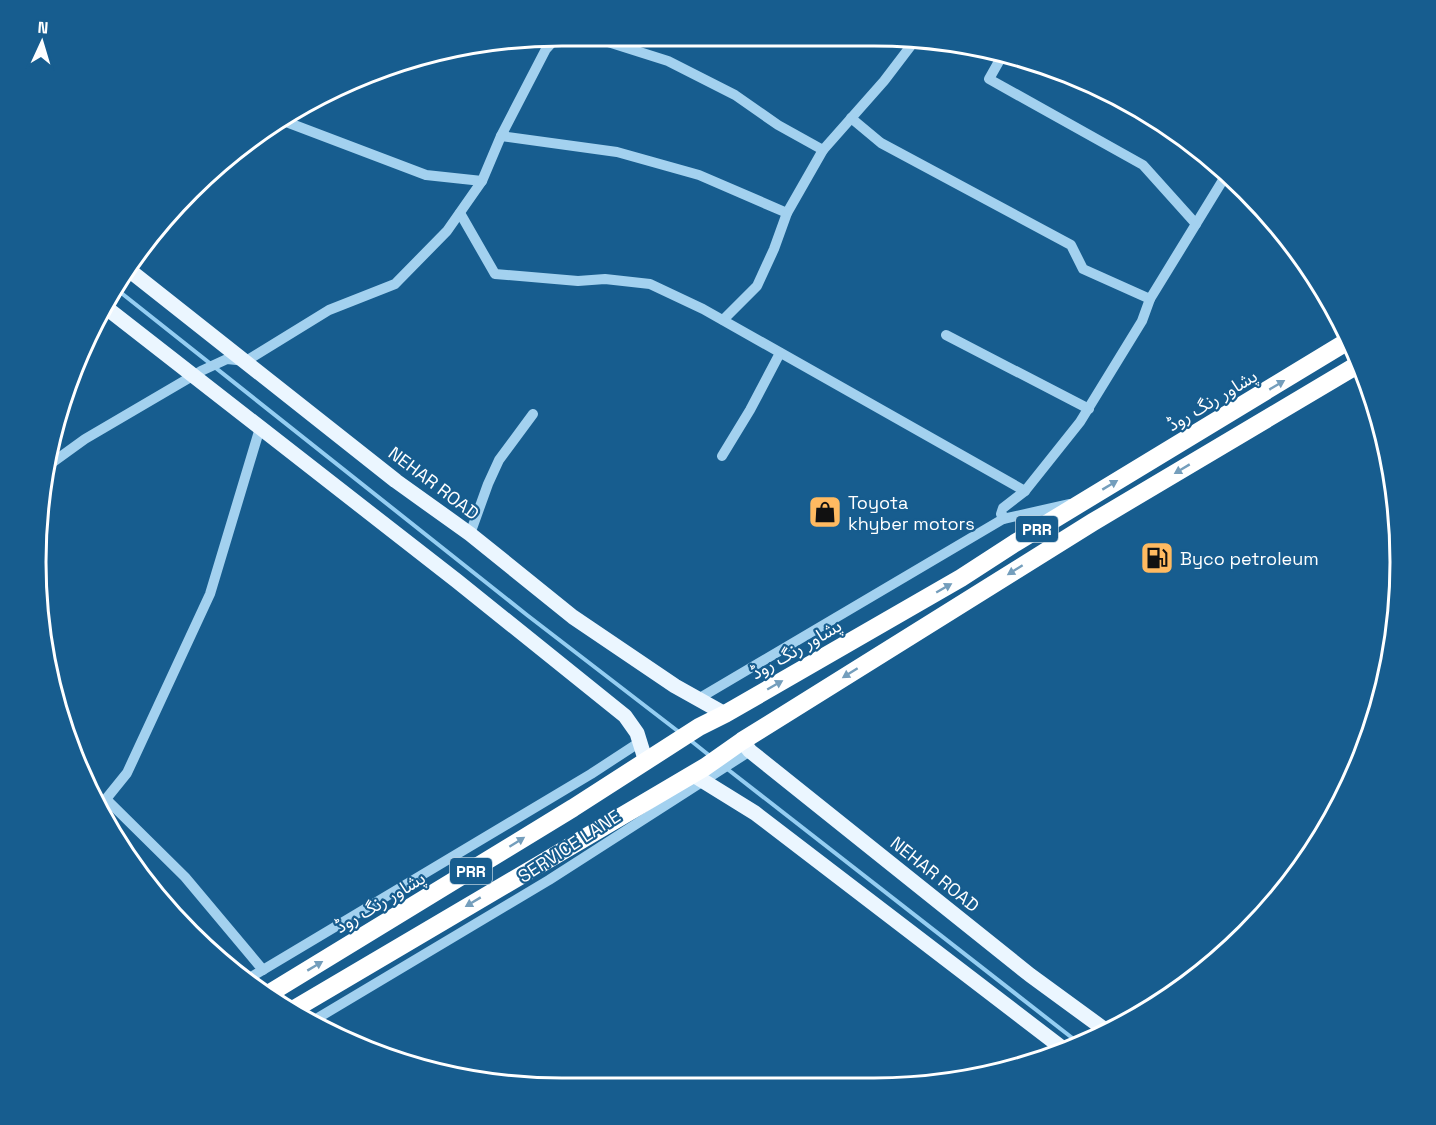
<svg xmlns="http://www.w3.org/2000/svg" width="1436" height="1125" font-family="'Space Grotesk','Noto Sans Arabic',sans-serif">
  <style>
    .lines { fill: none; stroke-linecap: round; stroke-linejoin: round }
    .stream { stroke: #95cef2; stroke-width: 4 }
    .minor { stroke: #a3d1ef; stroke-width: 10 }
    .major { stroke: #ebf6ff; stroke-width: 15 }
    .highway { stroke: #fff; stroke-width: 18 }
    .oneway { fill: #749ebc }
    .labels { text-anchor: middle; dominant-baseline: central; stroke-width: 4.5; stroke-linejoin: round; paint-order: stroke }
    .shield { fill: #175d8f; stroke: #b9cedd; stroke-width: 1.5 }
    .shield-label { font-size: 16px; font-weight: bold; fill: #fff }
    .street-label { font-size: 18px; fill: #fff; stroke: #175d8f }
    .poi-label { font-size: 18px; fill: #fff; stroke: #175d8f; text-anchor: start }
    .rim { fill: none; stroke: #fff; stroke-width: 3 }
  </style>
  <rect width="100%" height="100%" fill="#175d8f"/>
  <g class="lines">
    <!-- stream -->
    <g class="stream">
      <path d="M115,288l412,327 152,117"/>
      <path d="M690,740l20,16"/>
      <path d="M726,768l354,276"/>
    </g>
    <!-- minor -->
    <g class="minor">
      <path d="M601,36l7,6 60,19 67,34 43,30 45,25 61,-69 32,-42"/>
      <path d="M1002,56l-13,23 154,86 53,59"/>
      <path d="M851,118l30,25 190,102 12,24 67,30"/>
      <path d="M281,120l145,55 56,6"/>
      <path d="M501,136l116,16 82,23 88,38"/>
      <path d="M460,213l35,61 83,7 27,-2 45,5 53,25 322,182"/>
      <path d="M723,320l34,-34 17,-37 13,-36 36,-63"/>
      <path d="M946,335l143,74"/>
      <path d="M260,428l-50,166 -83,179 -21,26 79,78 78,93"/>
      <path d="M722,456l28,-46 30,-57"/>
      <path d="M49,465l36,-26 116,-68 26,-12 19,2 83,-51 66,-26 52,-53 35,-50 19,-45 45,-87 11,-12"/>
      <path d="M1003,519l-2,-5 2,-6 22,-17 55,-69 62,-101 8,-22 76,-124"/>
      <path d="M470,534l18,-50 11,-24 34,-46"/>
      <path d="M698,699l305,-180 67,-15"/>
      <path d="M246,980l345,-206 49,-32"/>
      <path d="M311,1022l238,-142 201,-129"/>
    </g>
    <!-- major -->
    <g class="major">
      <path d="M129,270l267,211 74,53 103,83 102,69 50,28"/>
      <path d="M104,306l353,275 168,135 12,17 9,29"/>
      <path d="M742,741l8,10 280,224 78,57"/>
      <path d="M692,774l63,39 311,238"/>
    </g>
    <!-- highway -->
    <g class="highway">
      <path d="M265,996l308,-188 126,-81 26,-13 236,-136 54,-35 333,-202"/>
      <path d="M291,1011l414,-244 37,-26 351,-219 266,-158"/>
    </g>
  </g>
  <!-- one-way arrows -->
  <defs><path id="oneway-solid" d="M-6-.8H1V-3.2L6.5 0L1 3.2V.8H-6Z" transform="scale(1.5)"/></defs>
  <g class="oneway">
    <use href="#oneway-solid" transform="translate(1277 385) rotate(-31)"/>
    <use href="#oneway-solid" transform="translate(1182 469) rotate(149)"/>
    <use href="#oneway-solid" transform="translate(1110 485) rotate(-31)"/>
    <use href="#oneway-solid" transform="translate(1015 570) rotate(148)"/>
    <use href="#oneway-solid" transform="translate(944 588) rotate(-30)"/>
    <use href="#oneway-solid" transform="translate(850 673) rotate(148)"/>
    <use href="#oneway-solid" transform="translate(775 685) rotate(-30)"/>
    <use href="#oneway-solid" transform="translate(517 842) rotate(-32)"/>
    <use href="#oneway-solid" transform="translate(473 902) rotate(149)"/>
    <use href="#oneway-solid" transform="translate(315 966) rotate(-31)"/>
  </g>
  <!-- icons -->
  <defs>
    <symbol id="shop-square" viewBox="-11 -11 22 22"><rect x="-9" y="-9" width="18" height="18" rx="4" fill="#ffba61" stroke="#175d8f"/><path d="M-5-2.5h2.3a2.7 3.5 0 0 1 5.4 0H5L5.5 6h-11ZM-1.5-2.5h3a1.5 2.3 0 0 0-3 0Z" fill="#111"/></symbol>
    <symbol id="fuel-square" viewBox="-11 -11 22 22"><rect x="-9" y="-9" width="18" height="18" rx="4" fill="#ffba61" stroke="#175d8f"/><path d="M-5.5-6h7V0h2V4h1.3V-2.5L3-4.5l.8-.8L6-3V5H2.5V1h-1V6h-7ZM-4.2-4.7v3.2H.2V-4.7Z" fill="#111"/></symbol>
  </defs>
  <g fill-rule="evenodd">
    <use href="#shop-square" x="806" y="493" width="38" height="38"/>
    <use href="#fuel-square" x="1138" y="539" width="38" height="38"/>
  </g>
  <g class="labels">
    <!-- shield labels -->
    <g class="shield">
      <rect x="1016" y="516" width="42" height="26" rx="4.5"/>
      <rect x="450" y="858" width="42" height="26" rx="4.5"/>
    </g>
    <g class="shield-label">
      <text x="1037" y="529">PRR</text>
      <text x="471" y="871">PRR</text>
    </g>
    <!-- street labels -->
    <g class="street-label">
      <text transform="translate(1212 400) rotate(-31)">پشاور رنگ روڈ</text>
      <text transform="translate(434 483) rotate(37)">NEHAR ROAD</text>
      <text transform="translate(796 649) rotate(-30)">پشاور رنگ روڈ</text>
      <text transform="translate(569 846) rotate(-33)">SERVICE LANE</text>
      <text transform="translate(935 874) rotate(39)">NEHAR ROAD</text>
      <text transform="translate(380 902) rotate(-31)">پشاور رنگ روڈ</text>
    </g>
    <!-- poi labels -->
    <g class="poi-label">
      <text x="848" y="502">Toyota<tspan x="848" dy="21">khyber motors</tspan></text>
      <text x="1180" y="558">Byco petroleum</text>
    </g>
  </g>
  <!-- crop -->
  <path d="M0 0H1436V1125H0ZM562 46H874A516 516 0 0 1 1390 562V562A516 516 0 0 1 874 1078H562A516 516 0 0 1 46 562V562A516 516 0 0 1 562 46Z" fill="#175d8f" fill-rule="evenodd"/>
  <path class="rim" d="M562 46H874A516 516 0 0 1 1390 562V562A516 516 0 0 1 874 1078H562A516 516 0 0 1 46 562V562A516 516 0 0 1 562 46Z"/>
  <!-- north arrow -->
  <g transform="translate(42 42) rotate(4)" stroke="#175d8f" stroke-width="4.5" paint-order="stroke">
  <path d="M0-4.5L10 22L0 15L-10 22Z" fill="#ffffff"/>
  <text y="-9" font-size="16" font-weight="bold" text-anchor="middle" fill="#ffffff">N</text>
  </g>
</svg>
